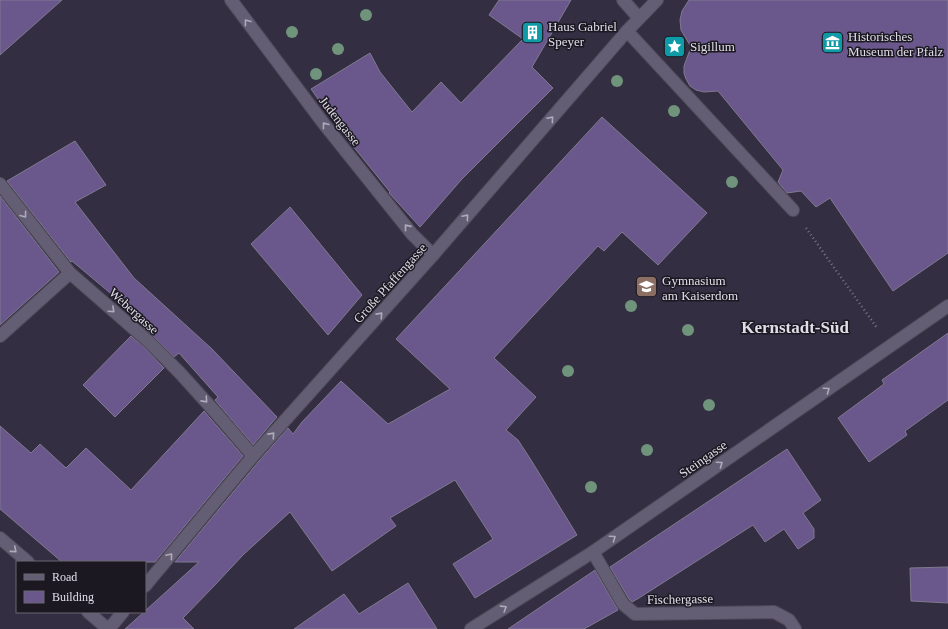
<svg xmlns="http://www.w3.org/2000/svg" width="948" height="629" font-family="Georgia,serif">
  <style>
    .building { fill: #6a588c; stroke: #807990 }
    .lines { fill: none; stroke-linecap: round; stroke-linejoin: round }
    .minor-casing { stroke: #4f4a5a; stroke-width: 14 }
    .path { stroke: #797485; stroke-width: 2.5; stroke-dasharray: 1 3; stroke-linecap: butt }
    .minor { stroke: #645e74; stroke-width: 12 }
    .tree { fill: #6f947b }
    .oneway { stroke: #aeaaba }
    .labels { text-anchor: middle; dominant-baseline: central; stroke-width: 3; stroke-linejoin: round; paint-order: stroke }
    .poi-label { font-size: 13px; fill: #e0dde9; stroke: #1b1821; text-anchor: start }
    .street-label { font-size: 13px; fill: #e0dde9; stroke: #1b1821 }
    .district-label { font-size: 17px; font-weight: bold; fill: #e0dde9; stroke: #1b1821 }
  </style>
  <rect width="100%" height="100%" fill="#342e42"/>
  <!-- building -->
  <g class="building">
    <path d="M0,0h62l-62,55z"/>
    <path d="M499,0h72l-39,67 21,21 -91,91 -42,48 -31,-34 1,-1 -50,-62 -29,-41 59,-36 10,19 32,40 29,-30 20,21 62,-64 -34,-24z"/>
    <path d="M689,0h259v253l-55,38 -63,-93 -14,9 -15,-16 -14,2 -9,-11 5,-12 -65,-79 -14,1 -8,-2 -6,-4 -4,-7 -2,-6v-7l7,-19 -10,-17 -1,-10 2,-9z"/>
    <path d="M602,117l105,96 -49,52 -36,-33 -18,19 -6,-5 -104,112 42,39 -30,33 12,10 13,20 46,75 -102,63 -22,-34 40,-25 -38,-59 -65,38 6,8 -64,45 -42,-59 -47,43 -29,31 -31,32 11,11h-69l19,-17h1v-1l54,-49h-24l84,-101 29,-33 5,6 9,-12 39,-41 47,43 62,-35 -54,-50z"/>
    <path d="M75,141l31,44 -31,17 59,76 78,71 65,68 -24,28 -38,-45 3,-3 -39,-44 -5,4 -20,-20 -13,-12 3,-2 -29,-26 -43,-36 -1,1 -64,-81z"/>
    <path d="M0,196l59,76 -59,53z"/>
    <path d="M290,207l72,88 -34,40 -77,-91z"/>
    <path d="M948,333v67l-43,31 2,4 -38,27 -31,-44 46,-34 -2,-4z"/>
    <path d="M131,336l13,11 20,21 -49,49 -32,-32z"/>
    <path d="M204,411l39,45 -88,106h-93l-62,-53v-83l31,27 9,-9 26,24 20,-20 45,42z"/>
    <path d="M787,449l34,51 -18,13 11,16v9l-16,11 -14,-20 -19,13 -12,-17 -114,73 -7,4 -3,-3 -19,-32z"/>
    <path d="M948,567v36l-37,-2 -1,-33z"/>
    <path d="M595,570l23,40 -34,19h-76z"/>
    <path d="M408,583l29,46h-143l50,-35 15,20z"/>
  </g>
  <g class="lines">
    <defs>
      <g id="minor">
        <path d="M231,0l93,124 88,110 21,21"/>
        <path d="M623,0l16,18"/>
        <path d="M627,31l166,179"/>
        <path d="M0,184l70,89 79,69 31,31 37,41 36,42"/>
        <path d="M0,336l70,-63"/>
        <path d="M0,538l28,24"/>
        <path d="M593,552l30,52 12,10 139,-2 15,8 6,9"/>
        <path d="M145,586l108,-130 180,-201 194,-224 30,-31"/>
        <path d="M88,612l20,17"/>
        <path d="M109,629l14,-17"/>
        <path d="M471,629l122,-77 355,-246"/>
      </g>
    </defs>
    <!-- minor casing -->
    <use href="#minor" class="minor-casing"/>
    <!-- path -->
    <path class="path" d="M806,228l71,100"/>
    <!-- minor -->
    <use href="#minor" class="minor"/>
  </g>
  <!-- trees -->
  <g class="tree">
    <circle cx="366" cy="15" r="6"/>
    <circle cx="292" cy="32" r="6"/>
    <circle cx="338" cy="49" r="6"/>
    <circle cx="316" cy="74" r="6"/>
    <circle cx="617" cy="81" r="6"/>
    <circle cx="674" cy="111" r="6"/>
    <circle cx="732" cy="182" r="6"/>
    <circle cx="631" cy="306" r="6"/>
    <circle cx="688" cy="330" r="6"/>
    <circle cx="568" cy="371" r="6"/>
    <circle cx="709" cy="405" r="6"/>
    <circle cx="647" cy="450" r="6"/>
    <circle cx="591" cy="487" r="6"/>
  </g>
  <!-- one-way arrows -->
  <defs><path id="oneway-chevron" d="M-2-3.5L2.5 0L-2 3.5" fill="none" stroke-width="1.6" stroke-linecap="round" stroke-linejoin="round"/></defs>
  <g class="oneway">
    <use href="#oneway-chevron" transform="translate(247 22) rotate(-127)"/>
    <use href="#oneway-chevron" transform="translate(551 119) rotate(-49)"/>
    <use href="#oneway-chevron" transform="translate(325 125) rotate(-128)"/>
    <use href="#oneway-chevron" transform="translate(24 215) rotate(53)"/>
    <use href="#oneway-chevron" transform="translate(466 217) rotate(-49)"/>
    <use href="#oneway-chevron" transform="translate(407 227) rotate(-129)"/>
    <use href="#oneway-chevron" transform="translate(112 310) rotate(42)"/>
    <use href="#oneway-chevron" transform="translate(380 315) rotate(-48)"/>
    <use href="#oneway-chevron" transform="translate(827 390) rotate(-35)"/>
    <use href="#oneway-chevron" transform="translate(205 400) rotate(48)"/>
    <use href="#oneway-chevron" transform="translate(272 435) rotate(-48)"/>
    <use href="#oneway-chevron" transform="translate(720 464) rotate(-35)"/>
    <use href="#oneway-chevron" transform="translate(613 538) rotate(-35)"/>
    <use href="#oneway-chevron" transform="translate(14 550) rotate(40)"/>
    <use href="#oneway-chevron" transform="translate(170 556) rotate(-50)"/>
    <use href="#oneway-chevron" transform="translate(504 608) rotate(-32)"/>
  </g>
  <!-- icons -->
  <defs>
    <symbol id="building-square" viewBox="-11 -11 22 22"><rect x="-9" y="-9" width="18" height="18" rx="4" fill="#0f9aa8" stroke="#1b1821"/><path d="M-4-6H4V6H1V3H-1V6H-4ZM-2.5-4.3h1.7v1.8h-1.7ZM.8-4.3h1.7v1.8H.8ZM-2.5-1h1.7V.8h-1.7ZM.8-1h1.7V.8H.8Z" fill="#fff"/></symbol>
    <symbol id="museum-square" viewBox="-11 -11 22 22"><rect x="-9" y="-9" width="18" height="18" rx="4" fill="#0f9aa8" stroke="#1b1821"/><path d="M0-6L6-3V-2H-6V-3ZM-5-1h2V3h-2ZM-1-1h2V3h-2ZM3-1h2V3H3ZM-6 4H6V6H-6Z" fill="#fff"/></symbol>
    <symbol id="sight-square" viewBox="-11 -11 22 22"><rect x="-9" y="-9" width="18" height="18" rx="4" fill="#0f9aa8" stroke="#1b1821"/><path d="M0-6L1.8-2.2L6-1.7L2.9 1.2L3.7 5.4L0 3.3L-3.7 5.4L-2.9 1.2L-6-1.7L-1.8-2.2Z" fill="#fff"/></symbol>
    <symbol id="school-square" viewBox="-11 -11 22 22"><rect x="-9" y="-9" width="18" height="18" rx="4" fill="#8d6e63" stroke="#1b1821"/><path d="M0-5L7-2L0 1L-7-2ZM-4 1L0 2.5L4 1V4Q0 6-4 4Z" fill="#fff"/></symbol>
  </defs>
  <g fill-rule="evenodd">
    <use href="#building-square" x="520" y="20" width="25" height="25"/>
    <use href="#museum-square" x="820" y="30" width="25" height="25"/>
    <use href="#sight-square" x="662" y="34" width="25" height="25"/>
    <use href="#school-square" x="634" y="274" width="25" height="25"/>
  </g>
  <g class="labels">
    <!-- poi labels -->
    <g class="poi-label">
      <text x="548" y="26">Haus Gabriel<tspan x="548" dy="15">Speyer</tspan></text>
      <text x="848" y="36">Historisches<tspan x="848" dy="15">Museum der Pfalz</tspan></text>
      <text x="690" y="46">Sigillum</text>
      <text x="662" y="280">Gymnasium<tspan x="662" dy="15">am Kaiserdom</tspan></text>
    </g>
    <!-- street labels -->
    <g class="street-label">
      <text transform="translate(340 121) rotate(52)">Judengasse</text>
      <text transform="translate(390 283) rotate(-48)">Große Pfaffengasse</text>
      <text transform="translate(134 311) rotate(42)">Webergasse</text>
      <text transform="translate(703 459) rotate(-35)">Steingasse</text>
      <text transform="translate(680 599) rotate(-1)">Fischergasse</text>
    </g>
    <!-- district labels -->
    <g class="district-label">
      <text x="795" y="327">Kernstadt-Süd</text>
    </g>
  </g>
  <!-- legend -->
  <rect x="16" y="561" width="130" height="52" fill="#1b1821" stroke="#6a6771"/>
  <rect x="24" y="574" width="20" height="6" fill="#645e74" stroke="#6a6771"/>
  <text x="52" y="581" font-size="12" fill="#e0dde9">Road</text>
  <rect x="24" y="591" width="20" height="12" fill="#6a588c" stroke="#6a6771"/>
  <text x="52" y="601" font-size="12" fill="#e0dde9">Building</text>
</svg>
